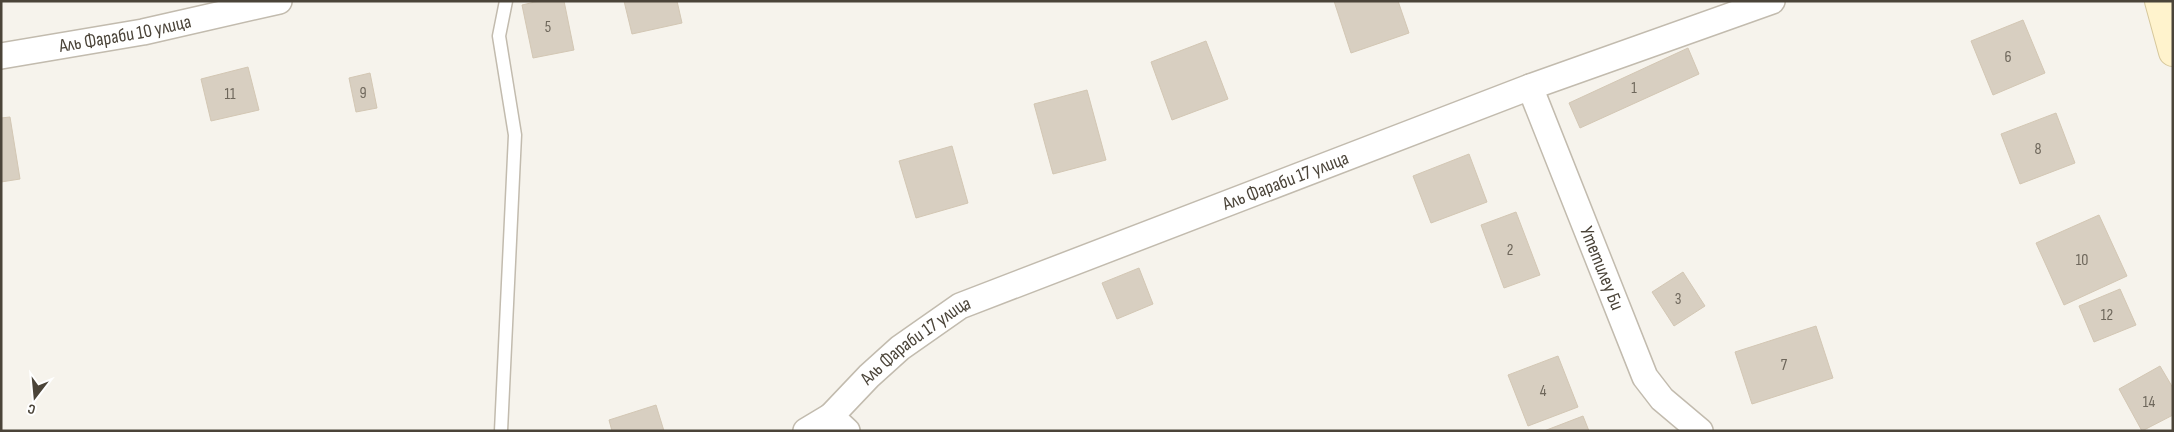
<svg xmlns="http://www.w3.org/2000/svg" width="2174" height="432" font-family="'Sofia Sans Condensed',sans-serif">
  <style>
    .building { fill: #d8cfc1; stroke: #d3c7b4 }
    .lines { fill: none; stroke-linecap: round; stroke-linejoin: round }
    .lane-casing { stroke: #c2bbae; stroke-width: 15 }
    .street-casing { stroke: #c2bbae; stroke-width: 28 }
    .secondary-casing { stroke: #d6c79b; stroke-width: 30 }
    .lane { stroke: #fff; stroke-width: 12 }
    .street { stroke: #fff; stroke-width: 25 }
    .secondary { stroke: #fff3cd; stroke-width: 28 }
    .labels { text-anchor: middle; dominant-baseline: central; stroke-width: 4; stroke-linejoin: round; paint-order: stroke }
    .number-label { font-size: 16px; fill: #6e675b }
    .street-label { font-size: 19px; fill: #4b4439; stroke: #fff }
  </style>
  <rect width="100%" height="100%" fill="#f6f3ec"/>
  <!-- building -->
  <g class="building">
    <path d="M539,1h25l10,49 -41,8 -11,-53z"/>
    <path d="M624,1h53l5,22 -50,11z"/>
    <path d="M1334,1h64l11,32 -58,20z"/>
    <path d="M2023,20l22,53 -52,22 -22,-54z"/>
    <path d="M1206,41l22,58 -56,21 -21,-58z"/>
    <path d="M1688,48l11,26 -119,54 -11,-25z"/>
    <path d="M248,67l11,43 -48,11 -10,-42z"/>
    <path d="M370,73l7,35 -21,4 -7,-34z"/>
    <path d="M1087,90l19,70 -53,14 -19,-70z"/>
    <path d="M2056,113l19,50 -55,21 -19,-50z"/>
    <path d="M10,117l10,62 -19,3v-64z"/>
    <path d="M952,146l16,57 -52,15 -17,-57z"/>
    <path d="M1469,154l18,48 -56,21 -18,-47z"/>
    <path d="M1516,212l24,63 -36,13 -23,-63z"/>
    <path d="M2099,215l28,61 -63,29 -28,-62z"/>
    <path d="M1139,268l14,36 -36,15 -15,-36z"/>
    <path d="M1683,272l22,34 -31,20 -22,-34z"/>
    <path d="M2120,289l16,36 -42,17 -15,-36z"/>
    <path d="M1816,326l17,52 -81,26 -17,-52z"/>
    <path d="M1558,356l20,51 -50,19 -20,-51z"/>
    <path d="M2160,366l13,22v27l-31,16 -23,-42z"/>
    <path d="M656,405l8,26h-52l-3,-11z"/>
    <path d="M1583,416l6,15h-45z"/>
  </g>
  <g class="lines">
    <defs>
      <path id="lane" d="M501,431l14,-296 -16,-99 7,-35"/>
      <g id="street">
        <path id="s1" d="M1,56l142,-24 136,-31"/>
        <path id="s2" d="M1530,87l115,290 17,22 38,32"/>
        <path id="s3" d="M831,416l38,-40 31,-28 60,-42 570,-219 242,-86"/>
        <path d="M806,431l25,-15 16,15"/>
      </g>
      <path id="secondary" d="M2159,1l14,51"/>
    </defs>
    <!-- lane casing -->
    <use href="#lane" class="lane-casing"/>
    <!-- street casing -->
    <use href="#street" class="street-casing"/>
    <!-- secondary casing -->
    <use href="#secondary" class="secondary-casing"/>
    <!-- lane -->
    <use href="#lane" class="lane"/>
    <!-- street -->
    <use href="#street" class="street"/>
    <!-- secondary -->
    <use href="#secondary" class="secondary"/>
  </g>
  <g class="labels">
    <!-- number labels -->
    <g class="number-label">
      <text x="548" y="27">5</text>
      <text x="2008" y="57">6</text>
      <text x="1634" y="88">1</text>
      <text x="363" y="93">9</text>
      <text x="230" y="94">11</text>
      <text x="2038" y="149">8</text>
      <text x="1510" y="250">2</text>
      <text x="2082" y="260">10</text>
      <text x="1678" y="299">3</text>
      <text x="2107" y="315">12</text>
      <text x="1784" y="365">7</text>
      <text x="1543" y="391">4</text>
      <text x="2149" y="402">14</text>
    </g>
    <!-- street labels -->
    <g class="street-label">
      <text stroke="none"><textPath href="#s1" startOffset="126">Аль Фараби 10 улица</textPath></text>
      <text stroke="none"><textPath href="#s3" startOffset="519">Аль Фараби 17 улица</textPath></text>
      <text stroke="none"><textPath href="#s2" startOffset="195">Утетилеу Би</textPath></text>
      <text stroke="none"><textPath href="#s3" startOffset="114">Аль Фараби 17 улица</textPath></text>
    </g>
  </g>
  <!-- border -->
  <rect width="2174" height="432" fill="none" stroke="#4b4439" stroke-width="5"/>
  <!-- north arrow -->
  <g transform="translate(35 397) rotate(196)" stroke="#ffffff" stroke-width="4" paint-order="stroke">
  <path d="M0-4L9 19L0 12L-9 19Z" fill="#4b4439"/>
  <text y="-8" font-size="14" font-weight="bold" text-anchor="middle" fill="#4b4439">С</text>
  </g>
</svg>
